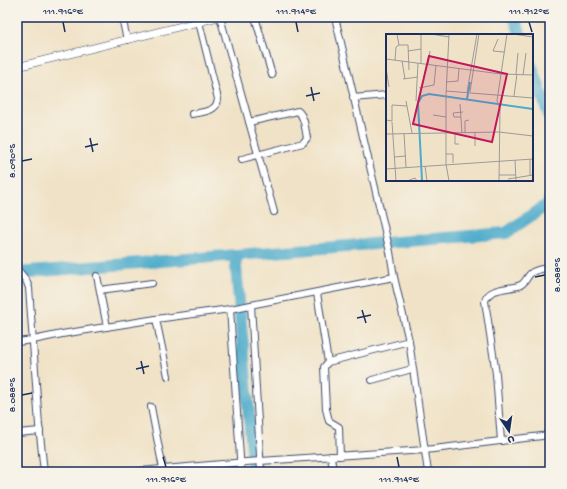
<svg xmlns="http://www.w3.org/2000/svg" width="567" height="489" font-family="'Gochi Hand',sans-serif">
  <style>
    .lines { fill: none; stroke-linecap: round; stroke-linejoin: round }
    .river { stroke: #4caacb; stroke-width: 12 }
    .minor-casing { stroke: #3b4a6e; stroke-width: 8 }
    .tertiary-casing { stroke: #3b4a6e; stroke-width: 8 }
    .minor { stroke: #fff; stroke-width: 6 }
    .tertiary { stroke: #fff; stroke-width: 7 }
    .ticks { fill: none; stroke: #1b2f5e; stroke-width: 1.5 }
    .inset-river { fill: none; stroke: #4caacb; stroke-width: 2 }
    .inset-road { fill: none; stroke: #9b9a9c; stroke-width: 1 }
    .view { fill: #c2185b; fill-opacity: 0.15; stroke: #c2185b; stroke-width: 2 }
    .inset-edge { fill: none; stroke: #1b2f5e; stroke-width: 2 }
    .neatline { fill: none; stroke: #1b2f5e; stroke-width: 1.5 }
    .ticks-label { font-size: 10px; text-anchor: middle; fill: #1b2f5e }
  </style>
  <rect width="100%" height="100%" fill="#f7f3e8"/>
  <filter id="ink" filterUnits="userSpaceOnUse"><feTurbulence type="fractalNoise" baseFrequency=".025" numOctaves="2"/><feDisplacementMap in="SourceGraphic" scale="8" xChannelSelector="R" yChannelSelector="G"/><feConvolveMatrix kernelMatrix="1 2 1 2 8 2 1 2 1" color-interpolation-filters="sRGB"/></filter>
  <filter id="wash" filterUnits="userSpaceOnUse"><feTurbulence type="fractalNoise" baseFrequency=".012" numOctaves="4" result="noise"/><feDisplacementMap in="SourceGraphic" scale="16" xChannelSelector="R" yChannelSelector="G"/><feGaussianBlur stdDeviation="0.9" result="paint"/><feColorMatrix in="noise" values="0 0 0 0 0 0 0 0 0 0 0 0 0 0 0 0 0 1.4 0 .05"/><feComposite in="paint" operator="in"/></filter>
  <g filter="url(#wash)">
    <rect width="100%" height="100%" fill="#f0e2c6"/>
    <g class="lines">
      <!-- river -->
      <g class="river">
        <path d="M514,17l7,18"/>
        <path d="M532,67l18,51"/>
        <path d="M235,255l19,217"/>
        <path d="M17,273l489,-40 42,-29 2,-7"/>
      </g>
    </g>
  </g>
  <g filter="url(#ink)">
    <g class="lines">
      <defs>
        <g id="minor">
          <path d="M122,17l5,23"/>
          <path d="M220,17l54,195"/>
          <path d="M255,17l17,58"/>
          <path d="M335,17l55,235 4,25 15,64 19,131"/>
          <path d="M353,98l34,-3"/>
          <path d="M192,114c10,-2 25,-2 26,-15l-19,-77"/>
          <path d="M242,159l61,-16 4,-5c-2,-9 -2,-21 -9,-27l-49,11"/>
          <path d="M17,269l9,11 3,8 10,137 5,47"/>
          <path d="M97,276l10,51"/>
          <path d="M100,290l52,-7"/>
          <path d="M317,293l11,69"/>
          <path d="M251,305l10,167"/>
          <path d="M230,309l11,163"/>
          <path d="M156,319l12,57"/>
          <path d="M17,342l16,-2 29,-6 94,-15 74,-10 164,-32"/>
          <path d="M372,380l40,-11"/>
          <path d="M151,407l12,62"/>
          <path d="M17,433l23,-2"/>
          <path d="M501,441l-5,-67 -11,-73c3,-13 23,-12 33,-15 8,-2 8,-9 13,-13 5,-4 13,-4 19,-6"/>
          <path d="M331,456l2,16"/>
          <path d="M340,456l-1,-29 -10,-6 -3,-12 -2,-42 4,-5 81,-21"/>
          <path d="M128,472l118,-10 179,-12 125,-15"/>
        </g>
        <path id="tertiary" d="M17,67l201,-50"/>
      </defs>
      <!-- minor casing -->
      <use href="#minor" class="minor-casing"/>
      <!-- tertiary casing -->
      <use href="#tertiary" class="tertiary-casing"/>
      <!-- minor -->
      <use href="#minor" class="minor"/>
      <!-- tertiary -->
      <use href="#tertiary" class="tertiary"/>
    </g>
  </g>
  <!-- ticks -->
  <path class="ticks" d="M63,22l2,10M296,22l2,10M529,22l3,10M311,87l3,14M306,96l14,-3M90,138l3,14M85,147l13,-3M22,161l10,-2M535,277l10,-2M362,310l4,13M357,318l14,-3M141,361l3,13M136,369l13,-3M22,395l10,-2M163,457l3,10M397,457l2,10"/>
  <!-- overview -->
  <g transform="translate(386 34)">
    <rect width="147" height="147" fill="#f0e2c6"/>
    <path class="inset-river" d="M81,65l3,-17M36,147l-4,-78 4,-7 7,-2 104,15"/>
    <path class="inset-road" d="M11,0l2,11h9l1,25M45,0l18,3M127,0l20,3M112,5l-5,12 11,1M22,17l13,-2M0,25l115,15 32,1M9,26l1,-13 3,-2M16,27l3,18M35,29v-29M42,30l2,-13M0,34l3,19M130,40l2,-21M137,41l3,-22M17,45l15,-2M60,48l12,-1 1,-13M33,54l15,-3 2,-20M60,57l87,7M81,58l10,-58M84,58l9,-58M128,62l3,-22M20,67l6,32M30,67l2,-38M74,70l2,29M47,81l13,2M75,83h-7l-1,-4 10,-1M0,86l6,1v-16l15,1M6,88l4,59M18,99l2,34M69,99v11h4M79,99v-12l4,-1M0,100l113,-2 34,4M89,112v-13M60,120h7v9M8,123l12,-1M144,125v17M129,126l1,21M39,132l2,15M0,135l147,-10M113,141h17M122,145l25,-4M21,147l8,-3 2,3M63,147l-3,-17v-69l3,-61M113,147l1,-72 -3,-8 10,-67"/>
    <path class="view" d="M43,22l78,18 -15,68 -79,-18z"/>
    <rect width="147" height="147" class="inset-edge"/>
  </g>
  <!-- margin -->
  <rect width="567" height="489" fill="none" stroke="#f7f3e8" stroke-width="44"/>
  <!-- north arrow -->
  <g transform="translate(509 431) rotate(167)" stroke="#f7f3e8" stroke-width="3" paint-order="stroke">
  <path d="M0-3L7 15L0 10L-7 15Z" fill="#1b2f5e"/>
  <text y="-6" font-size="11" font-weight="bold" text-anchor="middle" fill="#1b2f5e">U</text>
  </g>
  <rect x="22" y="22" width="523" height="445" class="neatline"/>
  <g class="ticks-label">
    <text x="63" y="14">111.916°E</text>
    <text x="296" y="14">111.914°E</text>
    <text x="529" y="14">111.912°E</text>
    <text transform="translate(11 161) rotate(-90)" y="4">8.090°S</text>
    <text transform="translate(556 275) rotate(-90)" y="4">8.088°S</text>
    <text transform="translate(11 395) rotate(-90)" y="4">8.088°S</text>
    <text x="166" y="482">111.916°E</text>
    <text x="399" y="482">111.914°E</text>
  </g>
</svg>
